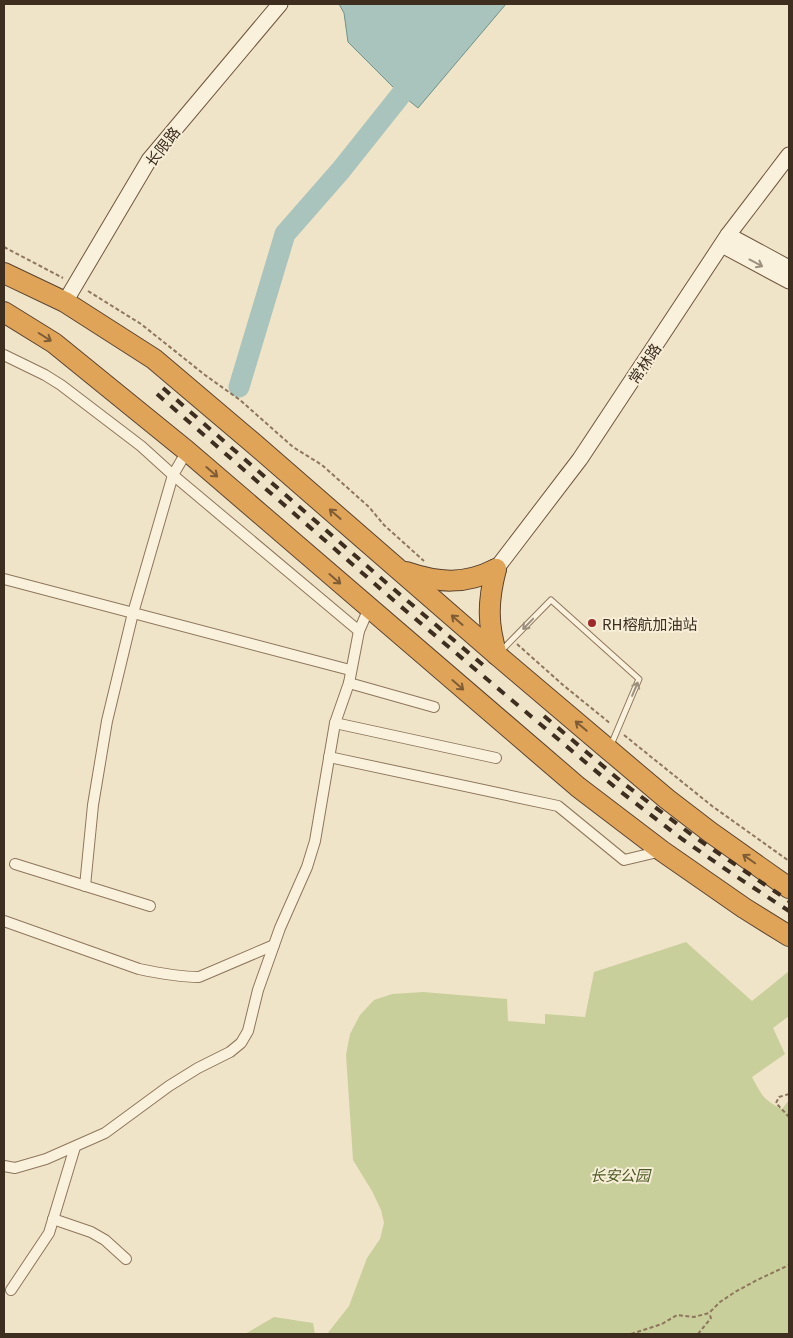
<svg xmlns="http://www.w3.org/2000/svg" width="793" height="1338" font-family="Georgia,'Noto Sans SC',serif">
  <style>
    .green { fill: #c9cf9b }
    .water { fill: #a9c4bc; stroke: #6f938a }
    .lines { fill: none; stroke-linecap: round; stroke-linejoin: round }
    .river { stroke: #a9c4bc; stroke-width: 21 }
    .lane-casing { stroke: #8d765c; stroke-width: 7 }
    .street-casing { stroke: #8d765c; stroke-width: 12 }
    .secondary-casing { stroke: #6f573f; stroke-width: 17 }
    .highway-casing { stroke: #5b4430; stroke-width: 22 }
    .path { stroke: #8d765c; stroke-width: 2; stroke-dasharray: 4 2.5; stroke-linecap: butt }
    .lane { stroke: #faf1dc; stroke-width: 5 }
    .street { stroke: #faf1dc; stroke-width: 10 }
    .secondary { stroke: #faf1dc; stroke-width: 15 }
    .highway { stroke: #e0a458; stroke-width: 20 }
    .rail { stroke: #3d2e20; stroke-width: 4; stroke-dasharray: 9 9; stroke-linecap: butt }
    .oneway { stroke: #9c907e }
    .oneway2 { stroke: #7e5d36 }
    .poi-dot { fill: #9e2a2b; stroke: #f7eed8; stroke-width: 2 }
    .labels { text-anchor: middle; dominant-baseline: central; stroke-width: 4; stroke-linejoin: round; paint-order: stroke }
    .street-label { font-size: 15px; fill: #3d2e20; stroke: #f7eed8 }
    .poi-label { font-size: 15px; fill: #3d2e20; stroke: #f7eed8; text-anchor: start }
    .park-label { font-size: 15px; font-style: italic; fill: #4d5a26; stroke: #f7eed8 }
  </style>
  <rect width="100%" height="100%" fill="#f0e4c8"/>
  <!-- green -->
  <g class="green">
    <path d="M686,942l66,59 37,-30v45l-16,12 12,26 -33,23c9,17 12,24 30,32l7,-9v234h-462l22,-28 18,-48 13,-19 4,-16 -3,-13 -9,-19 -19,-31 -7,-105 4,-21 10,-19 14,-15 18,-6 31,-2 84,7 1,22 37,3v-10l40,3 9,-45z"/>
    <path d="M274,1317l39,6 2,11h-70z"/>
  </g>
  <!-- water -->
  <path class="water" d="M339,4h167l-88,104 -22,-18 -48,-48 -4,-29z"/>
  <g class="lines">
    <!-- river -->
    <path class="river" d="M239,387l46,-153 56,-64 78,-98"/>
    <defs>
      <path id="lane" d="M501,651l50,-51 88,79 -28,66"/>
      <g id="street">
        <path d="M4,355l41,20 16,10 80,61 32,29 186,156"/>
        <path d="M4,579l346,91"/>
        <path d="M349,683l85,24"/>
        <path d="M335,723l161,35"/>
        <path d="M329,757l229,49 66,54 38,-9"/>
        <path d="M15,864l135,42"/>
        <path d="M85,886l8,-81 14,-84 26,-108 40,-138 14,-24"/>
        <path d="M4,921l135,48c19,4 40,8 60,8l75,-32"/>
        <path d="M4,1166l11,2 31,-9 59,-26 64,-47 29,-18 32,-16 11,-9 7,-12 10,-41 22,-62 27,-61 8,-26 20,-118 14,-40 10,-52 10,-23"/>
        <path d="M53,1219l38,13 14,8 21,19"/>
        <path d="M11,1290l38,-57 26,-86"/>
      </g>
      <g id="secondary">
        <path d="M728,235l61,33"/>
        <path d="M722,245l67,36"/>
        <path d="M65,302l84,-142 131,-156"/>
        <path d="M496,569l84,-110 148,-224 61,-80"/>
      </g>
      <g id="highway">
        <path d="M4,273l61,29 89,57 98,83 245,213 112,95 58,49 43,33 79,56"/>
        <path d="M4,312l50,31 133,108 391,336 84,64 82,57 45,28"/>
        <path d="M496,569c-8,31 -9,55 1,86"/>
        <path d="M406,572c32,11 59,13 90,-3"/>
      </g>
    </defs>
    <!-- lane casing -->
    <use href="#lane" class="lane-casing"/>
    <!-- street casing -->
    <use href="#street" class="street-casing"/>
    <!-- secondary casing -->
    <use href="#secondary" class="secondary-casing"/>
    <!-- highway casing -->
    <use href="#highway" class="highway-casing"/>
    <!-- path -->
    <g class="path">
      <path d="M4,247l59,31"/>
      <path d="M88,291l53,33 64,51 35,25 53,47 29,18 47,42 15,18 40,36"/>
      <path d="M517,644l46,41 48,39"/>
      <path d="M624,735l88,71 77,55"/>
      <path d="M789,1094l-10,3 -3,6 13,14"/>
      <path d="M631,1334l31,-10 15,-9 17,2 15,-4 11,-11 15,-10 22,-12 32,-15"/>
      <path d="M698,1334l13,-16 -2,-5"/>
    </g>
    <!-- lane -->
    <use href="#lane" class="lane"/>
    <!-- street -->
    <use href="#street" class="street"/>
    <!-- secondary -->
    <use href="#secondary" class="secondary"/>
    <!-- highway -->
    <use href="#highway" class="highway"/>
    <!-- rail -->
    <g class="rail">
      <path d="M163,388l227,198 93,79"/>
      <path d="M157,394l242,211 217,183 66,51 49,34 58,38"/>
      <path d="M544,716l79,67 73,55 93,63"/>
    </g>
  </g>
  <!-- one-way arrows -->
  <defs><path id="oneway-shaft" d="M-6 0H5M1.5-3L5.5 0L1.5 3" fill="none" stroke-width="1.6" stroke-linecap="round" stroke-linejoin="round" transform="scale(1.25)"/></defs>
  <g class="oneway">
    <use href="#oneway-shaft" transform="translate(756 263) rotate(28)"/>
    <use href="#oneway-shaft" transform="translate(528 624) rotate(134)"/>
    <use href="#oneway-shaft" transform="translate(635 689) rotate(-67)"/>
  </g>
  <g class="oneway2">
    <use href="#oneway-shaft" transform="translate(45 337) rotate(32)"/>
    <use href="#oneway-shaft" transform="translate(212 472) rotate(41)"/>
    <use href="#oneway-shaft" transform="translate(335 514) rotate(-139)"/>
    <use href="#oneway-shaft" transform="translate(335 579) rotate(41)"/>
    <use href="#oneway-shaft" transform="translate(457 620) rotate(-139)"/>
    <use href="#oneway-shaft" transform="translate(458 685) rotate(41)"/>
    <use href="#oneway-shaft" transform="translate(581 726) rotate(-140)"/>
    <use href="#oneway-shaft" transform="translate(749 859) rotate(-145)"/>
  </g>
  <!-- markers -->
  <circle class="poi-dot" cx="592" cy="623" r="5"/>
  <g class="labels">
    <!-- street labels -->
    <g class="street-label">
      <text transform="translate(162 146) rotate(-52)">长限路</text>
      <text transform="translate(644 363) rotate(-56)">常林路</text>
    </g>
    <!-- poi labels -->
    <g class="poi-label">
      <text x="602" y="623">RH榕航加油站</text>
    </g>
    <!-- park labels -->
    <g class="park-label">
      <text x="620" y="1174">长安公园</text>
    </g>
  </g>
  <!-- border -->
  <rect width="793" height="1338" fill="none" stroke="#3d2e20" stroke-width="10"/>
</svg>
